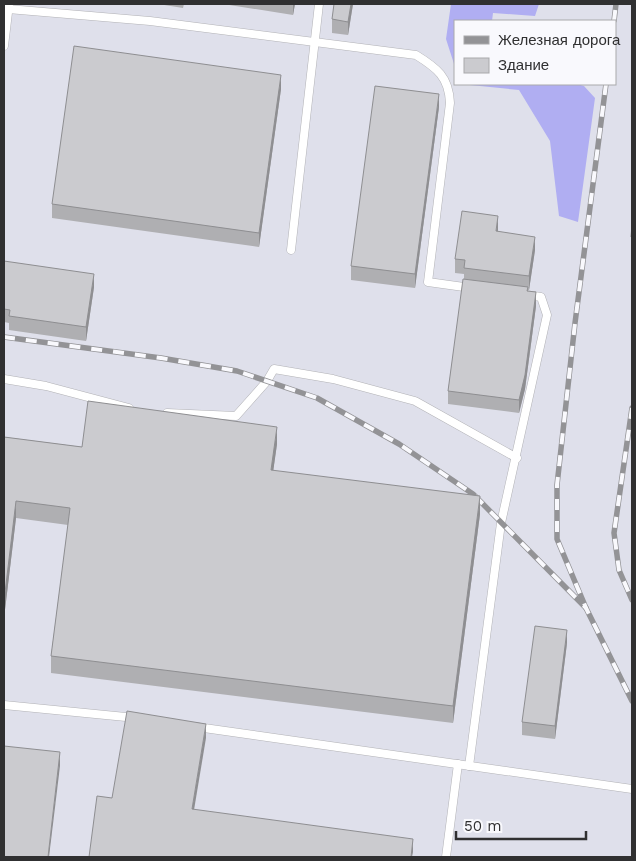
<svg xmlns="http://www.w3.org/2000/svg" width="636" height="861" font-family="'Work Sans',sans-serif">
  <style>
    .built { fill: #dfe0eb; fill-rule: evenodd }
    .forest { fill: #b0aef2 }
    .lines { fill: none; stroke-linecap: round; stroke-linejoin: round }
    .service-casing { stroke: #b2b2b6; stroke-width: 9 }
    .service { stroke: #fff; stroke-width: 8 }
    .rail-casing { stroke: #939396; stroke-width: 5.5 }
    .rail { stroke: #f9f9fd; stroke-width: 4; stroke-dasharray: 11; stroke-linecap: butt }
    .wall { fill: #afafb2 }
    .shaded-wall { fill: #8e8e91 }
    .building { fill: #cbcbcf; stroke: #8e8e91 }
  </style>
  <rect width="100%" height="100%" fill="#ebecf0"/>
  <!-- built -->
  <path class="built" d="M4,4h628v853h-628zM455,21h160v63h-160z"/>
  <!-- forest -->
  <g class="forest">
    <path d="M451,4h88l-4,12 -42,-3 -1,8h-37v46l-9,-28z"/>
    <path d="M460,84h117l7,2 11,12 -17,124 -19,-6 -9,-75 -31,-51z"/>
  </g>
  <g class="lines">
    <defs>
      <g id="service">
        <path d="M8,9l142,12 266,34c21,13 33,22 34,48l-22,179 43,6"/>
        <path d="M4,46l5,-42"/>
        <path d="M291,250l28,-246"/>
        <path d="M4,379l42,7 83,22"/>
        <path d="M167,413l69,3 31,-35 7,-12 59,10 82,22 102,57"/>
        <path d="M4,705l132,13"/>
        <path d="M197,727l435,62"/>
        <path d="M469,766l32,-243 46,-208 -6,-18 -14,-2"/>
        <path d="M446,857l12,-93"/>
      </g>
    </defs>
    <!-- service casing -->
    <use href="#service" class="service-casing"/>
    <!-- service -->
    <use href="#service" class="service"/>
    <defs>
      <g id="rail">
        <path d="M614,21l2,-17"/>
        <path d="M606,84l-31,239 -18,162v54l29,69 46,93"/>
        <path d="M4,337l157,21 76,13 80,27 82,46 74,50 113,114"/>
        <path d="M632,408l-18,125 5,37 13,30"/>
      </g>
    </defs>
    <!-- rail casing -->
    <use href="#rail" class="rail-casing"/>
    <!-- rail -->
    <use href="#rail" class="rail"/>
  </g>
  <!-- wall -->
  <g class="wall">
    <path d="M158,4h26l-1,4z"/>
    <path d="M223,4h72l-2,11z"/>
    <path d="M353,4l-5,31 -16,-2v-14z"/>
    <path d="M281,89l-22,158 -207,-29v-14z"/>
    <path d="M439,107l-24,181 -64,-8v-14z"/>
    <path d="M632,225v25h-1v-13z"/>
    <path d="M498,231l37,19 -6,40h-1v1l8,15 -11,83 -6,24 -71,-9v-13l16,-112v-5l-9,-1v-14z"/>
    <path d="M4,261l90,26 -8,54 -77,-11v-7l-5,-1z"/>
    <path d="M4,437l78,10 195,-3 -4,27 207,43 -27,209 -402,-50v-17l17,-131 -52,-7 -12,100z"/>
    <path d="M567,643l-12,96 -33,-4v-13z"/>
  </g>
  <!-- shaded-wall -->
  <g class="shaded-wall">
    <path d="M293,4h2l-2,11z"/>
    <path d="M351,4h2l-5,31v-13z"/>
    <path d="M281,75v14l-22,158v-14z"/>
    <path d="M439,94v13l-24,181v-14z"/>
    <path d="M498,216v14l-2,15v-14z"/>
    <path d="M535,237v13l-6,40v-14z"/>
    <path d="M94,274v13l-8,54v-14z"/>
    <path d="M536,292v14l-11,83 -6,24v-13z"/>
    <path d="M277,427v17l-6,43v-17z"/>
    <path d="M480,496v18l-27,209v-17z"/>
    <path d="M16,501v17l-12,100v-17z"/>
    <path d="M567,630v13l-12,96v-13z"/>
    <path d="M206,724v14l-14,84v-13z"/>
    <path d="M60,752v14l-11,91h-1z"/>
    <path d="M413,839v13l-1,5h-1z"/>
  </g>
  <!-- building -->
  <g class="building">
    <path d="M334,4h17l-3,18 -16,-3z"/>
    <path d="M74,46l207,29 -22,158 -207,-29z"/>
    <path d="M375,86l64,8 -24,180 -64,-8z"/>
    <path d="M462,211l36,5 -2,15 39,6 -6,39 -65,-8 1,-8 -10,-1z"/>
    <path d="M632,225v12h-1z"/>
    <path d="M4,261l90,13 -8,53 -77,-11 1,-6 -6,-1z"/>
    <path d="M463,279l65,8 -1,4 9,1 -11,83 -6,25 -71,-9z"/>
    <path d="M88,401l189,26 -6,43 209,26 -27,210 -402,-50 19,-148 -54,-7 -12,100v-164l78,10z"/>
    <path d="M535,626l32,4 -12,96 -33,-4z"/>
    <path d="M127,711l79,13 -14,85 221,30 -2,18h-322l8,-61 15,2z"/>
    <path d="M4,746l56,6 -12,105h-44z"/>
  </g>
  <!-- border -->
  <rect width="636" height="861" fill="none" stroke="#303031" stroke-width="10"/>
  <!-- legend -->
  <rect x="454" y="20" width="162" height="65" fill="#f9f9fd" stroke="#a9a9ab"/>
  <rect x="464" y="36" width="25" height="8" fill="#939396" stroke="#a9a9ab"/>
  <text x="498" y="45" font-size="15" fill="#303031">Железная дорога</text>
  <rect x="464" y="58" width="25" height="15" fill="#cbcbcf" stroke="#a9a9ab"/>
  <text x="498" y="70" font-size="15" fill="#303031">Здание</text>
  <!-- scale -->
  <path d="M456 831v8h130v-8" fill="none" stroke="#303031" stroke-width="2.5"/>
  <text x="464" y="831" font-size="15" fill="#303031" stroke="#f9f9fd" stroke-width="4" paint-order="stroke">50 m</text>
</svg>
